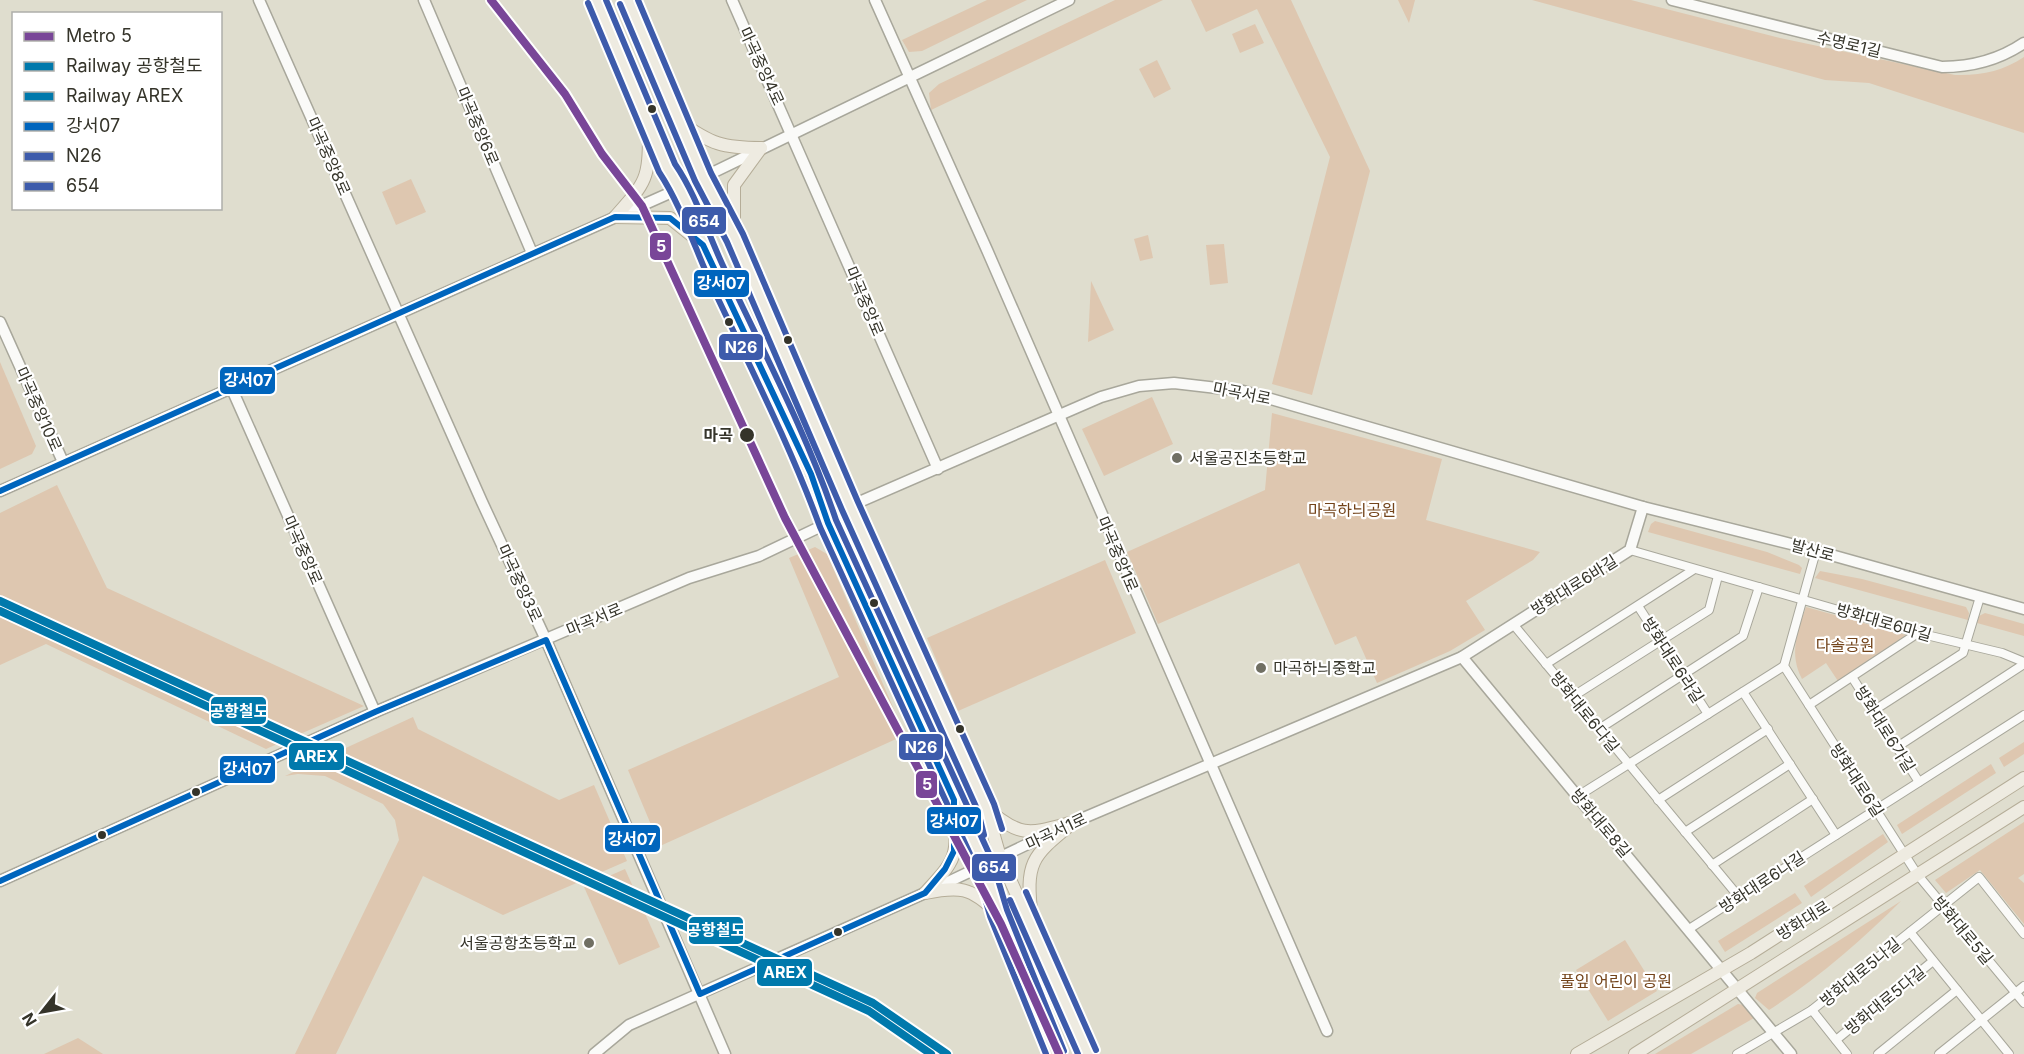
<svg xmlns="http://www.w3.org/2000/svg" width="2024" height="1054" font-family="Inter,'Noto Sans KR',sans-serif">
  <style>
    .green { fill: #dec7b0 }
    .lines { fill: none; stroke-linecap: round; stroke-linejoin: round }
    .street-casing { stroke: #a8a79b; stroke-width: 10 }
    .secondary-casing { stroke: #a8a79b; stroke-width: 13 }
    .primary-casing { stroke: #b5ad98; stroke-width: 14 }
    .street { stroke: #fafaf8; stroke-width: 8 }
    .secondary { stroke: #fafaf8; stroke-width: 10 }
    .primary { stroke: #eeebe1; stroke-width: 12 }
    .bus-1-casing { stroke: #fff; stroke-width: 10 }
    .bus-2-casing { stroke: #fff; stroke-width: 10 }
    .bus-3-casing { stroke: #fff; stroke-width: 10 }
    .bus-1 { stroke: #0065bd; stroke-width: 6 }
    .bus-2 { stroke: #3d5bab; stroke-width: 6 }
    .bus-3 { stroke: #3d5bab; stroke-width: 6 }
    .rail-1-casing { stroke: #fff; stroke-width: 12 }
    .rail-2-casing { stroke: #fff; stroke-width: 12 }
    .rail-1 { stroke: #0079ac; stroke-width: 8 }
    .rail-2 { stroke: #0079ac; stroke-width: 8 }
    .metro-1-casing { stroke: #fff; stroke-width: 12 }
    .metro-1 { stroke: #794698; stroke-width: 8 }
    .bus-dot { fill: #35342a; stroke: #fff; stroke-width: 2 }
    .poi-dot { fill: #706f63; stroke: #fff; stroke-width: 2 }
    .labels { text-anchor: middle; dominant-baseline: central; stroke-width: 4.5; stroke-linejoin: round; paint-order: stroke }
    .street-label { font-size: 16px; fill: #35342a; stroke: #fff }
    .stop-label { font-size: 16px; font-weight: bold; fill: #35342a; stroke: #fff; text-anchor: end }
    .poi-label { font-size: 16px; fill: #35342a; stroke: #fff; text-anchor: start }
    .park-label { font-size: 16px; fill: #73441b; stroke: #fff }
    .line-badge { stroke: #fff; stroke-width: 2 }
    .badge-label { font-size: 16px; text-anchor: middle; font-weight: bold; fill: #fff }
  </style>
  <rect width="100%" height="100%" fill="#dfddce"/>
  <!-- green -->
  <g class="green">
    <path d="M987,0h40l-105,51 -13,1 -7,-12z"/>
    <path d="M1115,0h48l-232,110 -2,-17 10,-9z"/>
    <path d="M1191,0h100l79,171 -58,224 -40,-11 58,-227 -73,-148 -51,23z"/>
    <path d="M1398,0h17l-6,23z"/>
    <path d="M1532,0h99l149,38 175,37c25,1 48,-4 69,-18v76l-155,-50 -44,-3z"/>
    <path d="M1255,24l9,19 -24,10 -8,-19z"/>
    <path d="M1157,60l14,29 -17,9 -15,-29z"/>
    <path d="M411,179l15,33 -30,13 -14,-33z"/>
    <path d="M1148,235l5,23 -13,3 -6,-22z"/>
    <path d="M1224,244l4,39 -18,2 -4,-40z"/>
    <path d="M1091,281l23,49 -26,12z"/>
    <path d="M0,362l36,84 -4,8 -32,15z"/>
    <path d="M1152,397l21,47 -69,32 -22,-47z"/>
    <path d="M1272,413l170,46 -16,61 114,32 -7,8 -67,41 19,29 -35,21 -73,32 -21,-47 -21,9 -36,-82 -141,61 -31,-72 138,-62z"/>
    <path d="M57,485l50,103 257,118 -98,43 -220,-105 -46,21v-152z"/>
    <path d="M1655,521l112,31 32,13 3,3 -2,6 -152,-42 3,-8z"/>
    <path d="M815,547l12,7 78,181 -245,111 -32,-76 211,-93 -50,-119z"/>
    <path d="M1105,560l31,73 -178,78 -31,-73z"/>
    <path d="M1820,571l42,8 104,28 3,6 -1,7 -153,-42z"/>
    <path d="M1806,607l100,28 -68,46 -12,-18 -24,16c-13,-25 -5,-47 4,-72z"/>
    <path d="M1985,613l39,11v12l-47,-13 2,-7z"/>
    <path d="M413,717l5,12 141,71 35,-15 33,76 -124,54 -80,-39 -87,178h-41l104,-214 -4,-20 -12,-16 -58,-28 -27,-2 -13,2z"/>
    <path d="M2024,742v12l-20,13 -5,-9z"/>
    <path d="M1991,764l5,9 -94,61 -5,-9z"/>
    <path d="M2024,822v52l-6,4 6,5v41l-44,-54 -34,23 -11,-13z"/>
    <path d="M1883,834l5,8 -77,55 -7,-11z"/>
    <path d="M625,869l35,78 -41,18 -35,-78z"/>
    <path d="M1795,893l7,10 -77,49 -7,-11z"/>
    <path d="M1901,901c-41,41 -83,77 -132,109l-14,-12 2,-5z"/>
    <path d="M1625,940l32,51 -49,30 -32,-51z"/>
    <path d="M1738,1004l6,1 10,13 -63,36h-36z"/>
    <path d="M78,1038l25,16h-59z"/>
  </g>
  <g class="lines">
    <defs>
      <g id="street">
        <path d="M1630,550l288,83 84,20 22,9"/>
        <path d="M1816,551l-32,115 133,208 107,129"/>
        <path d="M1638,606l70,108"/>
        <path d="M1513,624l226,273"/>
        <path d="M1546,664l147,-94"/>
        <path d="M1852,677l67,105"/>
        <path d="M1743,692l93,143"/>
        <path d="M1572,697l137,-87 9,-34"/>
        <path d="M1809,705l109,-72"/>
        <path d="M1873,711l90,-58 17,-56"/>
        <path d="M1599,729l144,-93 16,-49"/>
        <path d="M1897,747l127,-83"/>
        <path d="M1578,796l206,-130"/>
        <path d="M1658,800l110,-71"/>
        <path d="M1685,832l105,-68"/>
        <path d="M1712,865l101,-66"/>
        <path d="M1689,929l335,-214"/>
        <path d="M1910,932l99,122"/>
        <path d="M1812,1010l35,44"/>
        <path d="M1836,1040l97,-79"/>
        <path d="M1737,1054l75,-44 167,-133 45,57"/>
        <path d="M1878,1054l79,-64"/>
        <path d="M1939,1054l85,-68"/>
      </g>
      <g id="secondary">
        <path d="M259,0l223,502 64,138 179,414"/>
        <path d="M424,0l108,253"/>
        <path d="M732,0l206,469"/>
        <path d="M875,0l112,250 340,781"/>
        <path d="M1672,0l270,67c31,0 57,-7 82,-24"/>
        <path d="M0,322l63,140"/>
        <path d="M231,387l144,325"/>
        <path d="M0,491l681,-303 388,-188"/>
        <path d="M850,506l251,-109 38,-11 35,-3 69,8 400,116 156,39 225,63"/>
        <path d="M1462,657l329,397"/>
        <path d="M0,881l375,-169 314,-134 70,-22 69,-33"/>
        <path d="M594,1054l35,-29 296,-132 149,-71 388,-165 168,-107 13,-43"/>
      </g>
      <g id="primary">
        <path d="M596,0l53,127 18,41 14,20 22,57 108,229 17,49 156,341 14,49 58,141"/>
        <path d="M628,0l75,177 32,61 115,268 136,302 14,49 88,197"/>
        <path d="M680,122c31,22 43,26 81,26"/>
        <path d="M615,217c31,-35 34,-37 34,-84"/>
        <path d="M615,217l55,1 30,24"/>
        <path d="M734,225v-40l27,-37"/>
        <path d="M986,808c35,30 43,26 84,15"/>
        <path d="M925,893c32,-34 33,-37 29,-83"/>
        <path d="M925,893c34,-7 46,-6 71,19"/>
        <path d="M1032,919c-7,-58 -1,-62 42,-97"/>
        <path d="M1577,1054l174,-101 273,-175"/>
        <path d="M1635,1054l389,-247"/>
      </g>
    </defs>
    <!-- street casing -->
    <use href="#street" class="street-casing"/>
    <!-- secondary casing -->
    <use href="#secondary" class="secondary-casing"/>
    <!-- primary casing -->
    <use href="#primary" class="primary-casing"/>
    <!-- street -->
    <use href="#street" class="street"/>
    <!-- secondary -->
    <use href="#secondary" class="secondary"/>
    <!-- primary -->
    <use href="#primary" class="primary"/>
    <defs>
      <path id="bus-1" d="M0,491l615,-274 55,1 33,27 108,229 17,49 126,277v51l-9,18 -20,24 -225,101 -154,-354 -171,72 -375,169"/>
      <g id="bus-2">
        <path d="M588,3l71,169c23,35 36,77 54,116 37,79 77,157 107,239l156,340 14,49 56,138"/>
        <path d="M620,4l75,177 32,61 115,268 136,301 6,24"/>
        <path d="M1010,900l68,154"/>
      </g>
      <g id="bus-3">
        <path d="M606,0l69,164c22,32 33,71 50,106 39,83 82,164 111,250l156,340 15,50 57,141"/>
        <path d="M638,0l73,173 32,61 115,268 136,302 8,25"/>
        <path d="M1026,892l70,158"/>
      </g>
    </defs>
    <!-- bus-1 casing -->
    <use href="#bus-1" class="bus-1-casing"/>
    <!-- bus-2 casing -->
    <use href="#bus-2" class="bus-2-casing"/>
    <!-- bus-3 casing -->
    <use href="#bus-3" class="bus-3-casing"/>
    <!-- bus-1 -->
    <use href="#bus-1" class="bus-1"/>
    <!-- bus-2 -->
    <use href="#bus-2" class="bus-2"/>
    <!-- bus-3 -->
    <use href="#bus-3" class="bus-3"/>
    <defs>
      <path id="rail-1" d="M0,601l873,402 74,51"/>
      <path id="rail-2" d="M0,611l869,400 62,43"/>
    </defs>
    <!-- rail-1 casing -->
    <use href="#rail-1" class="rail-1-casing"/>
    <!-- rail-2 casing -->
    <use href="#rail-2" class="rail-2-casing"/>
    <!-- rail-1 -->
    <use href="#rail-1" class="rail-1"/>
    <!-- rail-2 -->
    <use href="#rail-2" class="rail-2"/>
    <defs>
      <path id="metro-1" d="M491,0l74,94 37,60 40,52 143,312 216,406 58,130"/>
    </defs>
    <!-- metro-1 casing -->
    <use href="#metro-1" class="metro-1-casing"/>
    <!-- metro-1 -->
    <use href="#metro-1" class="metro-1"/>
  </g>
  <!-- markers -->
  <g class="bus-dot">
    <circle cx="652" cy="109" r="5"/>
    <circle cx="729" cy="322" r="5"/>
    <circle cx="788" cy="340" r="5"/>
    <circle cx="747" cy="435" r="8"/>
    <circle cx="874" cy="603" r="5"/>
    <circle cx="960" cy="729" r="5"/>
    <circle cx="196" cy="792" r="5"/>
    <circle cx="102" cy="835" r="5"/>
    <circle cx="838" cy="932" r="5"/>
  </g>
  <g class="poi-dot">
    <circle cx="1177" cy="458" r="6"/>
    <circle cx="1261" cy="668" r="6"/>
    <circle cx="589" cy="943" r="6"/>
  </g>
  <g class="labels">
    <!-- street labels -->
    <g class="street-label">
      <text transform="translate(1849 44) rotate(13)">수명로1길</text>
      <text transform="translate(762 66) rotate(65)">마곡중앙4로</text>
      <text transform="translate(478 126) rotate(67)">마곡중앙6로</text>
      <text transform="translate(329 156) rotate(66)">마곡중앙8로</text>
      <text transform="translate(865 301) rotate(67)">마곡중앙로</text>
      <text transform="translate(1242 393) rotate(11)">마곡서로</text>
      <text transform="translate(39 409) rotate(66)">마곡중앙10로</text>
      <text transform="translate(303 550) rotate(66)">마곡중앙로</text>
      <text transform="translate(1813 550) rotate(15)">발산로</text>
      <text transform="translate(1118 554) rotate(67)">마곡중앙1로</text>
      <text transform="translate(520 583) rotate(65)">마곡중앙3로</text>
      <text transform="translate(1574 585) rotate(-32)">방화대로6바길</text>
      <text transform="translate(594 619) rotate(-23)">마곡서로</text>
      <text transform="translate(1884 622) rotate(16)">방화대로6마길</text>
      <text transform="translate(1673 660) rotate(57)">방화대로6라길</text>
      <text transform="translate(1585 712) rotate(51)">방화대로6다길</text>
      <text transform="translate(1885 729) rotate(58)">방화대로6가길</text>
      <text transform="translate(1857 780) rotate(57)">방화대로6길</text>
      <text transform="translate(1601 823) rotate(50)">방화대로8길</text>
      <text transform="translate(1056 831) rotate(-25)">마곡서1로</text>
      <text transform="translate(1762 882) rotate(-33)">방화대로6나길</text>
      <text transform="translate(1803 920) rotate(-32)">방화대로</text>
      <text transform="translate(1963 930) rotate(50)">방화대로5길</text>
      <text transform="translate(1860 972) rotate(-39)">방화대로5나길</text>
      <text transform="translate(1885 1000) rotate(-39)">방화대로5다길</text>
    </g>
    <!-- stop labels -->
    <g class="stop-label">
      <text x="733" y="435">마곡</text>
    </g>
    <!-- poi labels -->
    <g class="poi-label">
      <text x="1189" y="458">서울공진초등학교</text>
      <text x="1273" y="668">마곡하늬중학교</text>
      <text x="577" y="943" text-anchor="end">서울공항초등학교</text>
    </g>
    <!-- park labels -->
    <g class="park-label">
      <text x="1352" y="510">마곡하늬공원</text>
      <text x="1845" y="645">다솔공원</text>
      <text x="1616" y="981">풀잎 어린이 공원</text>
    </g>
  </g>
  <g class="line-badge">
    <rect x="681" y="206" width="46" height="29" rx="6" fill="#3d5bab"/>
    <rect x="649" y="232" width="23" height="29" rx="6" fill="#794698"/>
    <rect x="693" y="269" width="57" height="29" rx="6" fill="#0065bd"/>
    <rect x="718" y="333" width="46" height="28" rx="6" fill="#3d5bab"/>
    <rect x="219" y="366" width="57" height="29" rx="6" fill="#0065bd"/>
    <rect x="210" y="696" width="57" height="29" rx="6" fill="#0079ac"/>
    <rect x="898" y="733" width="46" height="28" rx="6" fill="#3d5bab"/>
    <rect x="288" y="742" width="57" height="29" rx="6" fill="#0079ac"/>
    <rect x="219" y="755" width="57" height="29" rx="6" fill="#0065bd"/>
    <rect x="915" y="770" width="23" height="29" rx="6" fill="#794698"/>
    <rect x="926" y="806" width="56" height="29" rx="6" fill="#0065bd"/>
    <rect x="604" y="824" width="57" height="29" rx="6" fill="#0065bd"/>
    <rect x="971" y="853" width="46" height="29" rx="6" fill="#3d5bab"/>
    <rect x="688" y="916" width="56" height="29" rx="6" fill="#0079ac"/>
    <rect x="756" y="958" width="57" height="29" rx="6" fill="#0079ac"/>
  </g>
  <g class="badge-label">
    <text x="704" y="227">654</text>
    <text x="661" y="252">5</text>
    <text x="721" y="289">강서07</text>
    <text x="741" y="353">N26</text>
    <text x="248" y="386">강서07</text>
    <text x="239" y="717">공항철도</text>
    <text x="921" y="753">N26</text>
    <text x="316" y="762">AREX</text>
    <text x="247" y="775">강서07</text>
    <text x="927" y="790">5</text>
    <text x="954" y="827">강서07</text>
    <text x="632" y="845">강서07</text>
    <text x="994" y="873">654</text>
    <text x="716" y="936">공항철도</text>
    <text x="785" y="978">AREX</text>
  </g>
  <!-- legend -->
  <rect x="12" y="12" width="210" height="198" fill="#ffffff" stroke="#aeaeaa" stroke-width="1.5"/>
  <rect x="24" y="32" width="30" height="9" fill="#794698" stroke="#aeaeaa" stroke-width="1.5"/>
  <text x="66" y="42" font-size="18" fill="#35342a">Metro 5</text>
  <rect x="24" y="62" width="30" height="9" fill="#0079ac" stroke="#aeaeaa" stroke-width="1.5"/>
  <text x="66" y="72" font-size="18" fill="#35342a">Railway 공항철도</text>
  <rect x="24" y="92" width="30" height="9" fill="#0079ac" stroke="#aeaeaa" stroke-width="1.5"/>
  <text x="66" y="102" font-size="18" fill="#35342a">Railway AREX</text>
  <rect x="24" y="122" width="30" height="9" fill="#0065bd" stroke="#aeaeaa" stroke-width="1.5"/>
  <text x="66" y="132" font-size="18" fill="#35342a">강서07</text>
  <rect x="24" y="152" width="30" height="9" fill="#3d5bab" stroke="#aeaeaa" stroke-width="1.5"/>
  <text x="66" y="162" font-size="18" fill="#35342a">N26</text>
  <rect x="24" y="182" width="30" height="9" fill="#3d5bab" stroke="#aeaeaa" stroke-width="1.5"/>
  <text x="66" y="192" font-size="18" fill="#35342a">654</text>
  <!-- north arrow -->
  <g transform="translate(42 1012) rotate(239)" stroke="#ffffff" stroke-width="4.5" paint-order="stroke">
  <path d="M0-4.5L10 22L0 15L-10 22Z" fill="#35342a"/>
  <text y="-9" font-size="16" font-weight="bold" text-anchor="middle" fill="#35342a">N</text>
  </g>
</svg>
